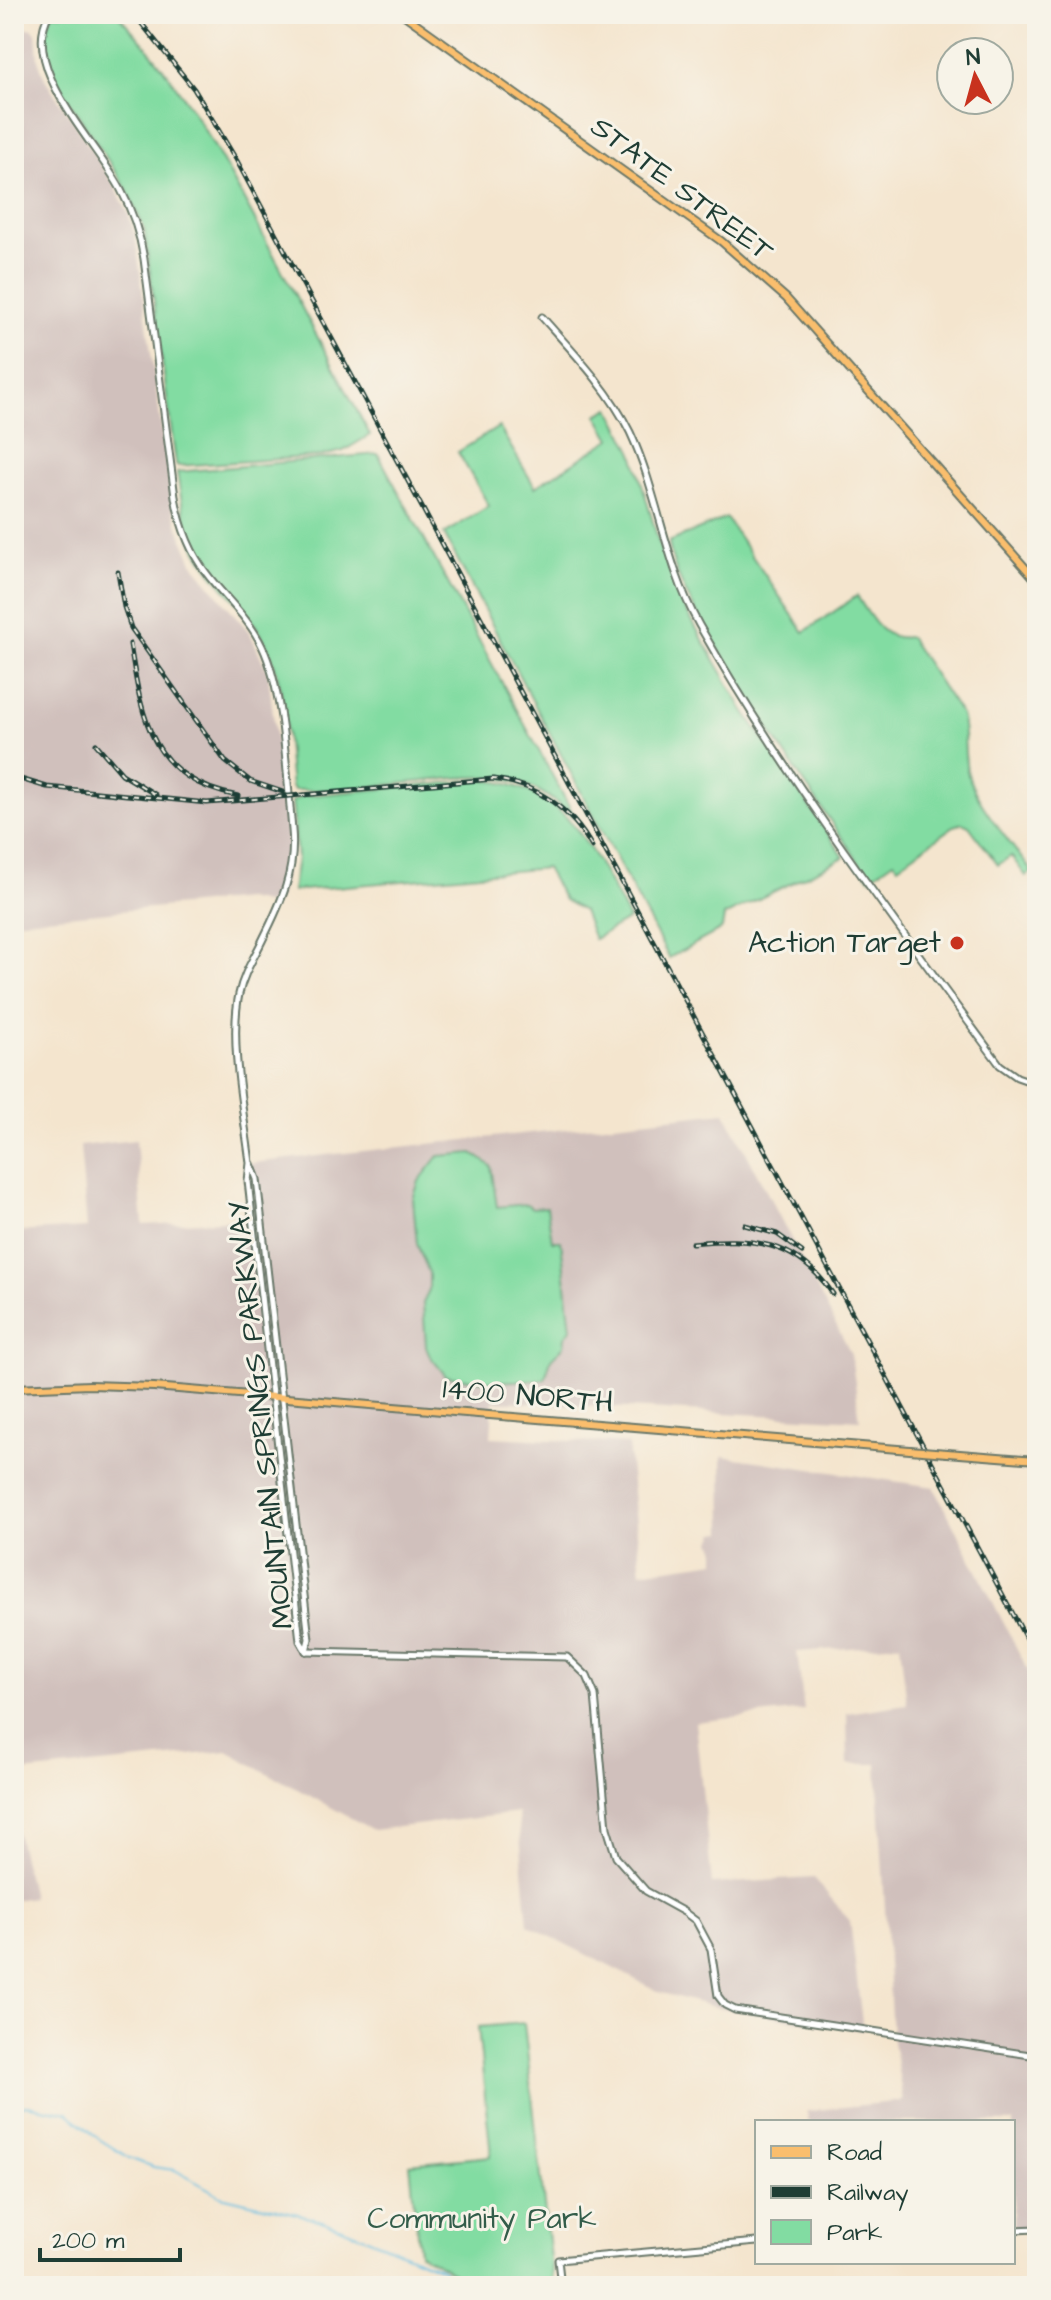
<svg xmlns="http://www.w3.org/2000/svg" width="1051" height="2300" font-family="'Architects Daughter',sans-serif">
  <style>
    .industrial { fill: #d0c0bc }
    .green { fill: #82dca2; stroke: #508c6b; stroke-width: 2 }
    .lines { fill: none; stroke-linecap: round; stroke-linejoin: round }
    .stream { stroke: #61bcdf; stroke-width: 2 }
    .minor-casing { stroke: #6a786a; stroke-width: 9 }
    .major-casing { stroke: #6a786a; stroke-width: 10 }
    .minor { stroke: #fff; stroke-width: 5 }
    .major { stroke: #fabe6d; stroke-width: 6 }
    .rail-casing { stroke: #1f3d34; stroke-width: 5 }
    .rail { stroke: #f7f3e8; stroke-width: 2; stroke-dasharray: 6; stroke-linecap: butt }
    .major-bridge-casing { stroke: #6a786a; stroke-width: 10; stroke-linecap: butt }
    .major-bridge { stroke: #fabe6d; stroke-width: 6 }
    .poi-dot { fill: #c8321e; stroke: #f7f3e8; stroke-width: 3 }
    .labels { text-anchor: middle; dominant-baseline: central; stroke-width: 6; stroke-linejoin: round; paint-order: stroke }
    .street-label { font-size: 30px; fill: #1f3d34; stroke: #f7f3e8 }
    .poi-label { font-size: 30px; fill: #1f3d34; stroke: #f7f3e8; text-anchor: end }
    .park-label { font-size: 30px; fill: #335d4a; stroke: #f7f3e8 }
  </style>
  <rect width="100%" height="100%" fill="#f7f3e8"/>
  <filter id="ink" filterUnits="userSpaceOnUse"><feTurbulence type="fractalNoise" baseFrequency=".0125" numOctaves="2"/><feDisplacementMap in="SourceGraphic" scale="16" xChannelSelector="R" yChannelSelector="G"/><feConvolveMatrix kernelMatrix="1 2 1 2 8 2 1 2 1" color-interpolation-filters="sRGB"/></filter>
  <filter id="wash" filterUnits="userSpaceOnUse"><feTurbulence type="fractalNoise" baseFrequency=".006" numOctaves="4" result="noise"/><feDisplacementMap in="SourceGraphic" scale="32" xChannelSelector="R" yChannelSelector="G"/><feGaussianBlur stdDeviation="1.8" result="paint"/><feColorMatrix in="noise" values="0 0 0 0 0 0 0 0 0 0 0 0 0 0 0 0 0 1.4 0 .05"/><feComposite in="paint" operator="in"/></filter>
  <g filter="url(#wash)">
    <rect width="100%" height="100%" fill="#f4e5ce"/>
    <!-- industrial -->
    <g class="industrial">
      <path d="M28,28l5,1 3,4 2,27 7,19 70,108 13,26 7,23 37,269 6,22 17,40 55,66 18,40 21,171 -5,41 -6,18 -4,2 -28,-6 -232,22v-883z"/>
      <path d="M725,1112l126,242 9,66 -367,-19 -2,36 137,7 13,128 75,-11v-11l-4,-9 4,-8 7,-1 -1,-76 212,31 103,201v542l-24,1v-109h-205l-1,-11 96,-10 -11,-66 -15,-271h-29l-1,-51 60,-9 -7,-60 -103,8 7,58 -109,12 17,162 102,-6 36,43 13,110 -148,-24 -53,-14 -134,-68 -10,-112 -145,17 -146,-79 -213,22v-541l73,-4 -7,-82 56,-6 7,85 98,-5 6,-9 -4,-47z"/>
      <path d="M14,1819l18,78 -18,3z"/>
    </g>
    <!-- green -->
    <g class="green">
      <path d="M52,14h65c63,64 105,144 147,223 36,66 71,132 106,198l-27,16 -21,5 -144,10 -2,-2 -32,-236 -18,-40 -73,-112c-9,-21 -10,-40 -1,-62z"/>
      <path d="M610,408l23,45 28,97 23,57 59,102 101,148 -120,59 -2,13 -53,29 -225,-424 45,-28 -31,-54 41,-25 36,60 76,-48 -14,-24z"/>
      <path d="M378,454l198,365c-13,-11 -25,-22 -39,-29 -38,-20 -81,-12 -121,-8 -41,4 -81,9 -122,8l-3,-3c-5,-46 -4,-96 -23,-139 -14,-33 -42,-54 -62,-83 -20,-28 -24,-60 -29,-93z"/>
      <path d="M726,518l78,114 53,-36c14,21 24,45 52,41l52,78c6,21 1,42 8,63 9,28 45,69 63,94l-6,4 -15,-20 -13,9 -29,-39 -7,-3 -8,3 -56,40 -4,-5 -24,17c-52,-74 -103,-148 -149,-225 -19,-31 -48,-75 -52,-111z"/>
      <path d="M481,780c89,6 110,71 148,139l-35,20 -11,-28 -19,-11 -18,-32 -254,23 5,-33 -5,-57 11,-5z"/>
      <path d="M473,1153l18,13 6,41 30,-3 5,4 15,-1 5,34h9l10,88 -6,8 -1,9 -13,13 -6,20c-35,4 -65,3 -99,-3l-16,-20 -4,-10 -3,-43 6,-12v-18l-12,-29 -4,-45 6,-18 20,-25z"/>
      <path d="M524,2023l29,263h-78l-56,-33 -9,-89 81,-8 -13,-129z"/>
    </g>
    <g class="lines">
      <!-- stream -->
      <path class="stream" d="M14,2107l13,-2 41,8 31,26 30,19 24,9 22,3 46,26 89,21 43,15 88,37 20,17"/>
    </g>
  </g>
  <g filter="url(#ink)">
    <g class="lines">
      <defs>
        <g id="minor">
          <path d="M49,14c-30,53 47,129 71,174 12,22 20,46 24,71l31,238c5,28 14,54 32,77 18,24 42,44 55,72 22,45 25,132 30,184 4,41 -11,73 -29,109 -9,19 -20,35 -24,55 -10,49 5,119 11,169l-2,18 52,460 6,10"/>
          <path d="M542,317c32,36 67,72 88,115 29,62 34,130 69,193 88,155 196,297 301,440l17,12 20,7"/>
          <path d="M251,1164l6,15 52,460 -3,12"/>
          <path d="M306,1651l261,6 20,19 8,19 12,133 9,29 30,34 38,21 12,9 15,28 7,47 7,9 10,5 302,46"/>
          <path d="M1013,2230l24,-1"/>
          <path d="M561,2286l-3,-26 199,-18"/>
        </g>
        <g id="major">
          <path d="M403,14l318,227 65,57 251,283"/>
          <path d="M14,1388l76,-3 64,2 756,63"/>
          <path d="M947,1453l90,7"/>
        </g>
      </defs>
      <!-- minor casing -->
      <use href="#minor" class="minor-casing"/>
      <!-- major casing -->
      <use href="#major" class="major-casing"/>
      <!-- minor -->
      <use href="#minor" class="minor"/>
      <!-- major -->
      <use href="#major" class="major"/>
      <defs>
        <g id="rail">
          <path d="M134,14l60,75 43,72 800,1498"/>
          <path d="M118,572l6,35 7,21 94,133 25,20 33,11"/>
          <path d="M130,644c12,75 20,135 108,152"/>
          <path d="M96,744l26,30 34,21"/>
          <path d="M14,777l33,10 160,16 286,-24c44,5 78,30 99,68"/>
          <path d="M745,1225l32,9 25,18"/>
          <path d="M692,1243c60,-6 104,-3 141,51"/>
        </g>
      </defs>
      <!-- rail casing -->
      <use href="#rail" class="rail-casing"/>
      <!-- rail -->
      <use href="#rail" class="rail"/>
      <defs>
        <path id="major-bridge" d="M910,1450l37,3"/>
      </defs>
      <!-- major-bridge casing -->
      <use href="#major-bridge" class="major-bridge-casing"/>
      <!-- major-bridge -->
      <use href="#major-bridge" class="major-bridge"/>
    </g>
  </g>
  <!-- markers -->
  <circle class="poi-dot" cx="957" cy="943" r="8"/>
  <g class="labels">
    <!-- street labels -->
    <g class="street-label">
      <text transform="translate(682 189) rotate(37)">STATE STREET</text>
      <text transform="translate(528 1396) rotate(5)">1400 NORTH</text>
      <text transform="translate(261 1415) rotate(-96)">MOUNTAIN SPRINGS PARKWAY</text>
    </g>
    <!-- poi labels -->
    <g class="poi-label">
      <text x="941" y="943">Action Target</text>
    </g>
    <!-- park labels -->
    <g class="park-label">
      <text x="482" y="2219">Community Park</text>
    </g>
  </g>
  <!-- margin -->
  <rect width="1051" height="2300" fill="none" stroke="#f7f3e8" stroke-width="48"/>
  <!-- legend -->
  <rect x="755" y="2120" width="260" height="144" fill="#f7f3e8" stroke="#a1aaa0" stroke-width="2"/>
  <rect x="771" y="2146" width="40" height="12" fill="#fabe6d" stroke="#a1aaa0" stroke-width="2"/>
  <text x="827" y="2160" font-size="24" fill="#1f3d34">Road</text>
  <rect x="771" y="2186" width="40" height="12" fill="#1f3d34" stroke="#a1aaa0" stroke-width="2"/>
  <text x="827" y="2200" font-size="24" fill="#1f3d34">Railway</text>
  <rect x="771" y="2220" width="40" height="24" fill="#82dca2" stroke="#a1aaa0" stroke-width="2"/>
  <text x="827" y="2240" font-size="24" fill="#1f3d34">Park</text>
  <!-- north arrow -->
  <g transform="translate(975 76) rotate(354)"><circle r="38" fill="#f7f3e8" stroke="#a1aaa0" stroke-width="2"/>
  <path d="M0-6L14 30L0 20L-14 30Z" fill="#c8321e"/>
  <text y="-12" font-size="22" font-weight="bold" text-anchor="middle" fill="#1f3d34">N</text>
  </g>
  <!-- scale -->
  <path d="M40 2248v12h140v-12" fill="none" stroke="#1f3d34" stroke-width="4"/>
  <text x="52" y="2248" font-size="24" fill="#1f3d34" stroke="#f7f3e8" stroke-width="6" paint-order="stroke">200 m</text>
</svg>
